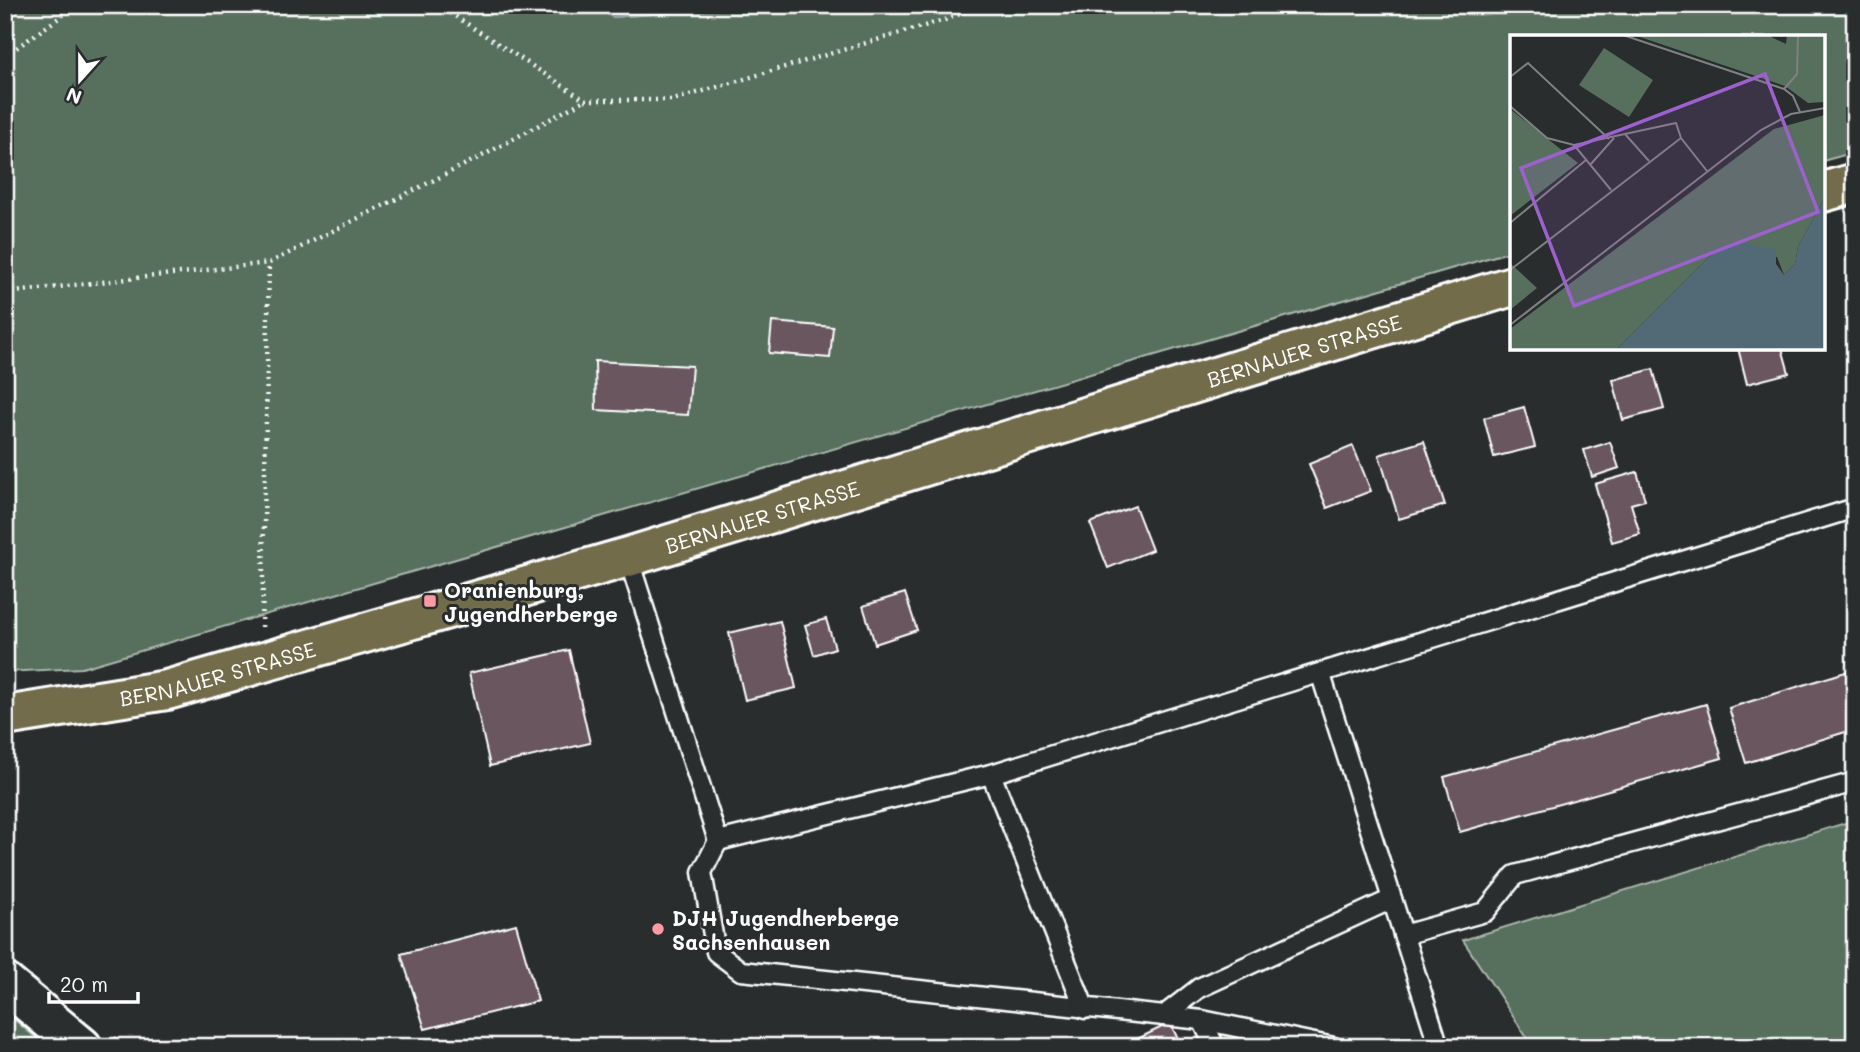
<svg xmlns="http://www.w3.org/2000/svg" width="1860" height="1052" font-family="Mali,sans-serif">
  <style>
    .green { fill: #57705d; stroke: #abb8ae; stroke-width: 2 }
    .water { fill: #526a76; stroke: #97a6ad; stroke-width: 2 }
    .building { fill: #69575f; stroke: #fff; stroke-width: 2 }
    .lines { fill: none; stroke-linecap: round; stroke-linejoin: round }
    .service-casing { stroke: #fff; stroke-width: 23 }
    .tertiary-casing { stroke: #fff; stroke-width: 44 }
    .primary-casing { stroke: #fff; stroke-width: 44 }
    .path { stroke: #fff; stroke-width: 4.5; stroke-dasharray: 2 5; stroke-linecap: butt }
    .service { stroke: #2a2d2e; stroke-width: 18 }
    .tertiary { stroke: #2a2d2e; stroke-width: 38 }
    .primary { stroke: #726c4b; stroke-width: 38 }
    .poi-dot { fill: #ff9aa2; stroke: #2a2d2e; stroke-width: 2.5 }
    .labels { text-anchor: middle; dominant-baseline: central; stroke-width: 6; stroke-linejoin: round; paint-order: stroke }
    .street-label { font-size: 21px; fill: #fff; stroke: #2a2d2e }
    .poi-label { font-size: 21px; font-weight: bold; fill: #fff; stroke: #2a2d2e; text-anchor: start }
    .inset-road { fill: none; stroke: #7f8182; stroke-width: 2 }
    .view { fill: #9c61cf; fill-opacity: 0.15; stroke: #9c61cf; stroke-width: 3.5 }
    .inset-edge { fill: none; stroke: #fff; stroke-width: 3.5 }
  </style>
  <rect width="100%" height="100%" fill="#2a2d2e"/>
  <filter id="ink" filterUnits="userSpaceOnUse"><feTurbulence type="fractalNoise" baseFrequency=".0143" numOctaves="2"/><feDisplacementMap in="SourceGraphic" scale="14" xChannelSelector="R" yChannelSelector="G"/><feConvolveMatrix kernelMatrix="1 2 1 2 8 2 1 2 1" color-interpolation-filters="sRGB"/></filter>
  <g filter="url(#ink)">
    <!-- green -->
    <g class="green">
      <path d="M22,5h573l17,12 164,-12h1079v147l-32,9v-124h-311v214l-1430,417 -77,4v-656z"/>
      <path d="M1855,820v227h-322l-70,-107z"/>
      <path d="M5,1012l42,35h-42z"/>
    </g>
    <!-- water -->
    <path class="water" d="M595,5h181l-164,12z"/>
    <!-- building -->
    <g class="building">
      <path d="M772,322l61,5 -3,31 -61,-5z"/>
      <path d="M1738,348h44l7,25 -42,11z"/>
      <path d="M595,361l97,5 -4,49 -92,-5z"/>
      <path d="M1653,369l11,40 -41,11 -10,-40z"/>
      <path d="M1524,407l11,40 -41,10 -10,-39z"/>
      <path d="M1424,441l21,64 -46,14 -20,-64z"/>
      <path d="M1610,442l9,26 -27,9 -8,-27z"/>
      <path d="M1353,446l18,45 -44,17 -18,-44z"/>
      <path d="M1637,472l8,28 -14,4 9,30 -28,8 -17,-58z"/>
      <path d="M1135,506l17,44 -44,18 -18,-45z"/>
      <path d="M905,593l12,37 -42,14 -12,-38z"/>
      <path d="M826,619l9,29 -21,7 -9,-30z"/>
      <path d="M780,621l16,67 -51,12 -16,-67z"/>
      <path d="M569,650l21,93 -100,23 -21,-93z"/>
      <path d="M1855,669v60l-109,34 -17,-55z"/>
      <path d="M1706,704l16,54 -262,74 -16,-55z"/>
      <path d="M516,924l22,77 -113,28 -24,-75z"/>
      <path d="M1170,1023l12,24 -59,-1z"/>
    </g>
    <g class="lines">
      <defs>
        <g id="service">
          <path d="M628,557l90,284 -16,31 14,80 25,19 461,49 132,27"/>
          <path d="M1321,675l118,372"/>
          <path d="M991,774l94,235"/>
          <path d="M718,841l273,-67 864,-266"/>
          <path d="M1403,935l82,-23 30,-37 340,-93"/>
          <path d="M1163,1016l36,-28 193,-89"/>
          <path d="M1202,1020l13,27"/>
        </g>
        <path id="tertiary" d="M5,983l77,64"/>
        <g id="primary">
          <path d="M1823,192l32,-9"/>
          <path id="s1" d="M5,716l162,-26 461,-133 884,-271"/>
        </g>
      </defs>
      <!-- service casing -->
      <use href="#service" class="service-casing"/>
      <!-- tertiary casing -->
      <use href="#tertiary" class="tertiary-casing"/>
      <!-- primary casing -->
      <use href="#primary" class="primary-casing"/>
      <!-- path -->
      <g class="path">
        <path d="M438,5l147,95h88l275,-81 33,-14"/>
        <path d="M5,56l72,-51"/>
        <path d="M5,293l264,-30 213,-107 103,-56"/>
        <path d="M262,627l7,-364"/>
        <path d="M114,1038l10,9"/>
      </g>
      <!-- service -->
      <use href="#service" class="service"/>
      <!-- tertiary -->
      <use href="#tertiary" class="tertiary"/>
      <!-- primary -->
      <use href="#primary" class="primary"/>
    </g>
  </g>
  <!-- markers -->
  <g class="poi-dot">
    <rect x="423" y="594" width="14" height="14" rx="3.5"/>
    <circle cx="658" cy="929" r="7"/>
  </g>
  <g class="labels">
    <!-- street labels -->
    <g class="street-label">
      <text stroke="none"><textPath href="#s1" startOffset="1351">BERNAUER STRASSE</textPath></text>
      <text stroke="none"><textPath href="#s1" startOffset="784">BERNAUER STRASSE</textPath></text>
      <text stroke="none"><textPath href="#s1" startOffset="217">BERNAUER STRASSE</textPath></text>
    </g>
    <!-- poi labels -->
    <g class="poi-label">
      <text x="444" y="589">Oranienburg,<tspan x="444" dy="24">Jugendherberge</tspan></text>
      <text x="672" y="917">DJH Jugendherberge<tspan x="672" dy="24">Sachsenhausen</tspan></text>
    </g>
  </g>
  <!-- overview -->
  <g transform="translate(1510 35)">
    <rect width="315" height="315" fill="#2a2d2e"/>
    <path d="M124,0h133l19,9 1,-9h38v67l-17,1 -23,-17zM94,13l49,32 -24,37 -50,-32zM0,74l68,54 -68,53zM315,80v82l-27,50 -3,17 -11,11 -7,-18 -63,-5 -98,98h-106v-21l264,-200zM0,228l27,25 -27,22z" fill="#57705d"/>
    <path d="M315,162v153h-209l98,-98 23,-11 39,9v14l8,11 11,-11 3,-17z" fill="#526a76"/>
    <path class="inset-road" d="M113,0l161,54 9,7 7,16M0,42l18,-14 81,76M274,54l13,-15 1,-39M0,71l37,32 27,7 102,-22 5,15 26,33M115,99l24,27M64,110l37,45M80,130l24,-27M0,188l76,-63M0,235l171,-132M0,290l251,-195 30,-16 34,-6"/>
    <path class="view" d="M255,39l53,138 -244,94 -53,-138z"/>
    <rect width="315" height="315" class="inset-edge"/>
  </g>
  <!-- margin -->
  <rect width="1860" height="1052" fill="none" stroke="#2a2d2e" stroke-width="28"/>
  <rect x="14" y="14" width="1832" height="1024" fill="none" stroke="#fff" stroke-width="2.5" filter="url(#ink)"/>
  <!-- north arrow -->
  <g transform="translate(80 80) rotate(201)" stroke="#2a2d2e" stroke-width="5" paint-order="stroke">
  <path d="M0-5L12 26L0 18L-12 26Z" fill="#ffffff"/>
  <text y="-10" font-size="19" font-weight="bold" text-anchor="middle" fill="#ffffff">N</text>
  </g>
  <!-- scale -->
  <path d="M49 992v10h89v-10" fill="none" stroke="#ffffff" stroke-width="3.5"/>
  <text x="60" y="992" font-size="21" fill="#ffffff" stroke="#2a2d2e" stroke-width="5" paint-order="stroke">20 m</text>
</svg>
